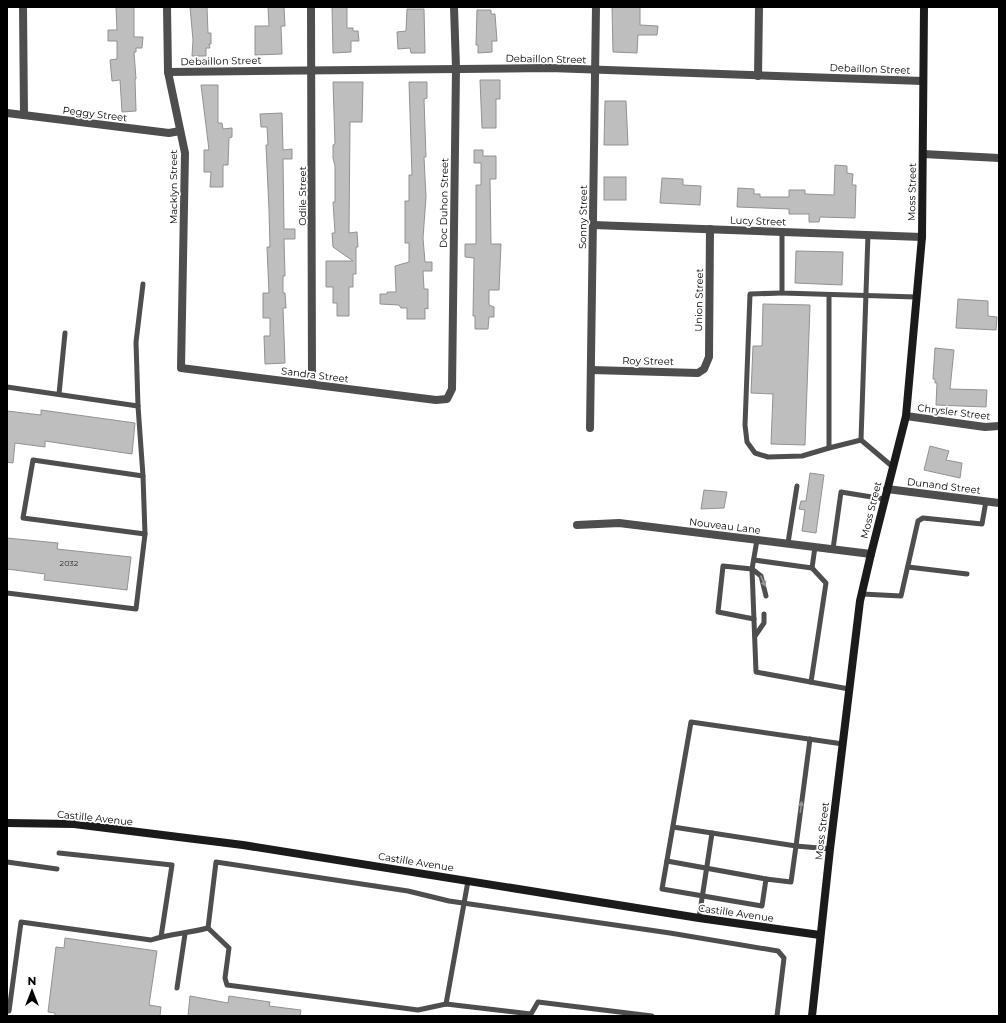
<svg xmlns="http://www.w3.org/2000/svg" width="1006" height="1023" font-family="Montserrat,sans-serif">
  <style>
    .building { fill: #bebebe; stroke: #929292 }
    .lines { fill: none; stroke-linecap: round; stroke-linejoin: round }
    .lane { stroke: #4e4e4e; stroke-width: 5 }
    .street { stroke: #4e4e4e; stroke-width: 8 }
    .secondary { stroke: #1b1b1b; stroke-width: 8 }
    .oneway { fill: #959595 }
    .labels { text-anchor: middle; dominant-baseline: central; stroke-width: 3.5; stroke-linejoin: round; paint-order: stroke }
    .number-label { font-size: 8px; fill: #303030 }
    .street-label { font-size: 10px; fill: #000; stroke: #fff }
  </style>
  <rect width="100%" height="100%" fill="#fff"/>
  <!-- building -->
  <g class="building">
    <path d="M116,7h18v30h9l-1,11h-6v4h-2l2,27h-1l1,32 -14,1 -2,-32 -8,1 -2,-21 7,-1v-18h-9v-11h9z"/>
    <path d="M190,7h17l1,26h3v11h-2l1,4h-4v8h-14l1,-16z"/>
    <path d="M268,7h16l1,19h-4l1,28 -27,1v-29h14z"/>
    <path d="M332,7h15v21h6v3h5l1,10h-8v11l-18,1z"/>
    <path d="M612,7h28v18l18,1 -1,9h-19l-1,18 -24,-1z"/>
    <path d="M407,9h17l1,44h-14l-1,-5 -12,1 -1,-17 9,-1z"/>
    <path d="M477,10h14v4h4l2,27h-5v11l-14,1v-8h-2z"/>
    <path d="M480,80h20v19h-4v29h-14z"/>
    <path d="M333,82h30l-1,40h-12l-1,111 8,-1 1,15h-2v27h-3v13h-4v29h-12v-13h-4v-16h-7v-26h27l-20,-14 -1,-14h3l-2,-31h2v-36l-2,-8v-13l2,-1z"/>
    <path d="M409,82h18v16l-3,1 2,58h-2l2,40 -3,41 2,24h7v9h-9l1,18h4v20l-3,-1v11h-18v-11h-6l-2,-3 -19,-1v-10h7v-2h9l-1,-26 14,-4v-19h-4v-42h4v-26h3z"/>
    <path d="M201,85h17v38h4l1,6 9,-1v9l-3,1 -1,27h-5v22h-13l1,-15h-7v-22h5z"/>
    <path d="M605,101h21l2,44h-24z"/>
    <path d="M282,113l1,37 9,-1v10h-9l1,70h11v10h-11l1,37h-2v17h2l1,15h-3l2,55 -20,1 -1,-28h6v-18h-7v-25h6l-2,-46h3l-1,-37 -3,-65h2l-1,-18h-6l-1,-13z"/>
    <path d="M474,150h9v6h13v23h-6l1,65h10l-2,46h-10v15l5,2v10h-5l-1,12h-13v-13h-2l1,-58 -9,-1v-13h11v-59h5v-22h-7z"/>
    <path d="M835,165l12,1v7l6,1 -1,11h4l-1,33 -35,-1 -1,5h-10v-8h-20v-5l-52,-2 1,-19 16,1v5h6v3h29v-7h16v4l29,1z"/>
    <rect x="604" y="177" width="22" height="23"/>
    <path d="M662,178l21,1v6l18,1 -1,19 -40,-2z"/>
    <path d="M796,251l47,1 -1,33 -47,-2z"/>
    <path d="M958,299l30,2v15l9,1 -1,13 -40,-2z"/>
    <path d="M763,304l47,1 -5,140 -34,-1 2,-50 -22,-1 2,-47h9z"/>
    <path d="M935,348l19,2 -4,39 37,1 -1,17 -50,-2 1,-22h-2v-4h-2z"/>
    <path d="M41,410l94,13 -3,31 -87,-13v6l-30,-4 -2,20 -6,-1v-51l34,4z"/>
    <path d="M930,446l19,5 -3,9 16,3 -2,15 -36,-8z"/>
    <path d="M810,473l14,2 -8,58 -14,-2 3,-21 -6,-1 2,-8h5z"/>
    <path d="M704,490l23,2 -3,16 -23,1z"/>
    <path d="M7,538l51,5 -1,6 74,8 -4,33 -83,-10 1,-6 -38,-5z"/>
    <path d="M65,938l92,13 -8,54 12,2 -1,9h-105v-3l-7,-1 8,-65 8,1z"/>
    <path d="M190,996l38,7 1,-7 41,6 -1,4 32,4 -1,6h-112z"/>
  </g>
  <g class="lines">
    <!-- lane -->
    <g class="lane">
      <path d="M782,231v62l134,4"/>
      <path d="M782,293l-32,1 -5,131 2,17 8,11 13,4 34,-1 27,-8"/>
      <path d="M829,295v153l32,-8 32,27"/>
      <path d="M7,387l131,19"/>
      <path d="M59,394l6,-61"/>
      <path d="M861,440l7,-206"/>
      <path d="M143,476l2,58"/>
      <path d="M757,540l-5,29 4,103 93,17"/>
      <path d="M788,543l9,-57"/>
      <path d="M833,549l8,-57 43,7"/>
      <path d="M754,560l58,8 3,-21"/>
      <path d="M908,567l59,7"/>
      <path d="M7,593l129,16 9,-75 -122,-16 10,-58 110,16 -5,-70 -2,-64 7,-58"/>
      <path d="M862,594l39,2 17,-75 5,-3 59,6 4,-23"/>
      <path d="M754,619l-36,-7 5,-46 29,3 9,7 5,20"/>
      <path d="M755,636l9,-13v-9"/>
      <path d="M811,682l15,-99 -14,-15"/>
      <path d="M673,827l123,19 14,-107"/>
      <path d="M830,849l-34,-3 -5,36 -25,-3 -4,27 -100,-17 29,-167 152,22"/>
      <path d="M59,853l113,12 -11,72"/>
      <path d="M667,861l99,18"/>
      <path d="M7,862l50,7"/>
      <path d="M699,918l13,-85"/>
      <path d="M177,988l8,-54"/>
      <path d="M446,1004l22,-123"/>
      <path d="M7,1011h2l12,-89 130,18c18,-6 38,-7 57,-12"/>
      <path d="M652,1016l-114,-14 -7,12 -85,-10 -28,6 -191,-25 -2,-7 4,-30 -21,-20 8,-66 192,29 41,10 221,32 108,18 6,7 -7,58"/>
    </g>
    <!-- street -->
    <g class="street">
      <path d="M23,7l1,108"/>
      <path d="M167,7l1,65 17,81 -4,215 255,32 11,-1 5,-10 4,-321 -2,-61"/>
      <path d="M311,7l1,377"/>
      <path d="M168,72l382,-4 373,13"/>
      <path d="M758,76l1,-69"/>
      <path d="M7,113l162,20 11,-2"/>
      <path d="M923,154l76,4"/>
      <path d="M593,225l329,12"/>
      <path d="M591,370l107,3 6,-4 5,-12 1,-128"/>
      <path d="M906,416l79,11 14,-1"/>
      <path d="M590,428l6,-421"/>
      <path d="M887,489l112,14"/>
      <path d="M577,525l42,-2 252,31"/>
    </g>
    <!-- secondary -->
    <g class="secondary">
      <path d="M7,823l67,1 169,21 456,73 121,17"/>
      <path d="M812,1016l18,-167 30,-248 11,-47 35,-138 16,-179 2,-230"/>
    </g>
  </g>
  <!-- one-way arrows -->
  <defs><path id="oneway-solid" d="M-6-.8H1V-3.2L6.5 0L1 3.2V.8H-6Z"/></defs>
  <g class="oneway">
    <use href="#oneway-solid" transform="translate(763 581) rotate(66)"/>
    <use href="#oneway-solid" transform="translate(801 807) rotate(-82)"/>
  </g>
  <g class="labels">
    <!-- number labels -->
    <g class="number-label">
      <text x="69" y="563">2032</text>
    </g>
    <!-- street labels -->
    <g class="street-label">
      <text transform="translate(546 59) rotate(1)">Debaillon Street</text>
      <text transform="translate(221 61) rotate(-1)">Debaillon Street</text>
      <text transform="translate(870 69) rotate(2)">Debaillon Street</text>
      <text transform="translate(95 114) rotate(7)">Peggy Street</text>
      <text transform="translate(173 187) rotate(-90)">Macklyn Street</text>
      <text transform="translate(912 192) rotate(-89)">Moss Street</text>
      <text transform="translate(302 196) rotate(-90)">Odile Street</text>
      <text transform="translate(444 203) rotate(-89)">Doc Duhon Street</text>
      <text transform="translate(583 217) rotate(-89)">Sonny Street</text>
      <text transform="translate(758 221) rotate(2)">Lucy Street</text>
      <text transform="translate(699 300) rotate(-89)">Union Street</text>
      <text transform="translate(648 361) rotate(1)">Roy Street</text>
      <text transform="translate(315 375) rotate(7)">Sandra Street</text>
      <text transform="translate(954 412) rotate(7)">Chrysler Street</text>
      <text transform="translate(944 486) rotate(7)">Dunand Street</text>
      <text transform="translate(871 510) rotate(-76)">Moss Street</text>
      <text transform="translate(725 526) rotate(7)">Nouveau Lane</text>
      <text transform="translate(95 818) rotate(6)">Castille Avenue</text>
      <text transform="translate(822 831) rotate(-83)">Moss Street</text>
      <text transform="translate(416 862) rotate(9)">Castille Avenue</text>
      <text transform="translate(736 913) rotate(8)">Castille Avenue</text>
    </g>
  </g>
  <!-- border -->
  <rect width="1006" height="1023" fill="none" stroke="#000000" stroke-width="16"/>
  <!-- north arrow -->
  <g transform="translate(32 991)" stroke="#ffffff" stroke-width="3" paint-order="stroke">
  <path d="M0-3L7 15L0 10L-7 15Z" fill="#000000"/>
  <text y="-6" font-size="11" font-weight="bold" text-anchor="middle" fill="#000000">N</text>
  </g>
</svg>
